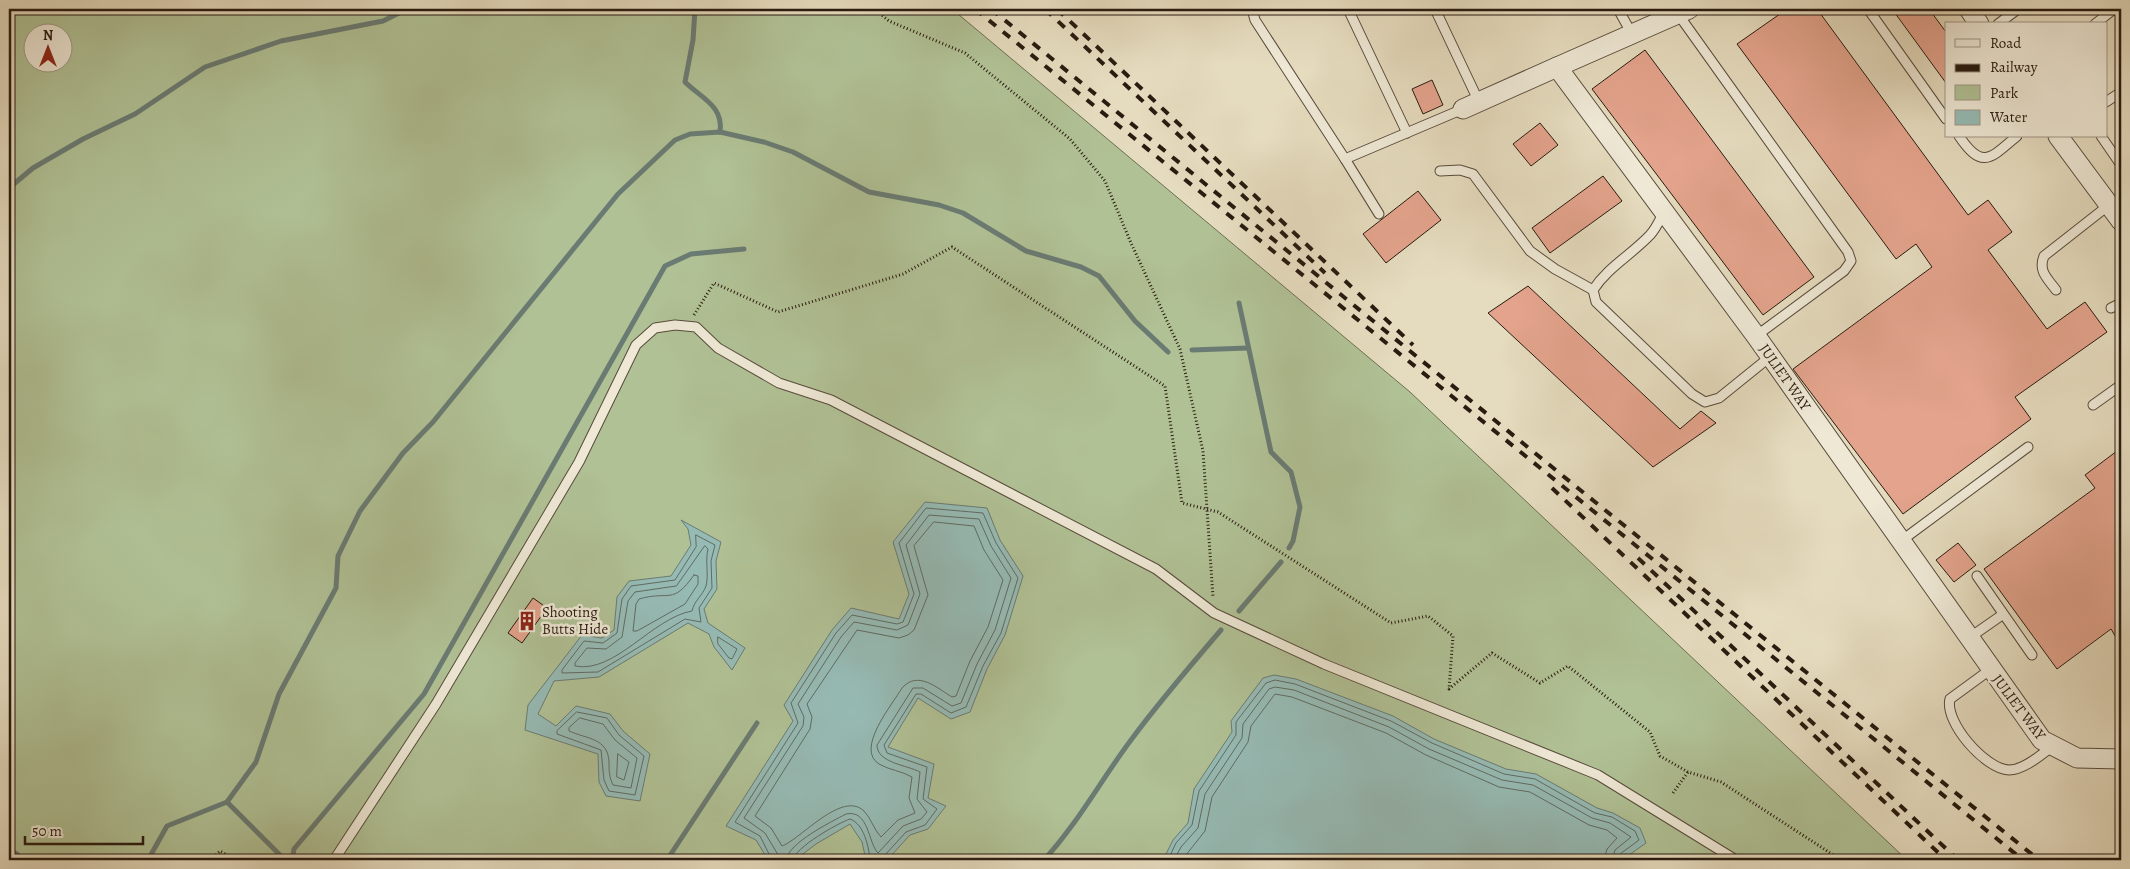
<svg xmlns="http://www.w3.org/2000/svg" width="2130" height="869" font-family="Alegreya,serif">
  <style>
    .green { fill: #b0c195; stroke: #6c6e52; fill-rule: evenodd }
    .water { fill: #96bbb5; stroke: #6a7b73 }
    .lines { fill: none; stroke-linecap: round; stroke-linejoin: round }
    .shore { stroke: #606b62; stroke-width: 1 }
    .stream { stroke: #6a7b73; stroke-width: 5 }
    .building { fill: #e3a38c; stroke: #291b10 }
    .service-casing { stroke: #584b3c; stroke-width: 11 }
    .minor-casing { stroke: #584b3c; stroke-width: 21 }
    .path { stroke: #291b10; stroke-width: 3; stroke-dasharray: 1 2.5; stroke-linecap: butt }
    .service { stroke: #eee8d5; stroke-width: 9 }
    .minor { stroke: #eee8d5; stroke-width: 19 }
    .rail { stroke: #291b10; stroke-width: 4; stroke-dasharray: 9 9; stroke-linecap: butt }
    .labels { text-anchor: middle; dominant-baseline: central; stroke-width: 5; stroke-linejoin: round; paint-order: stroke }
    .street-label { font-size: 15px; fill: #291b10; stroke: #eee8d5 }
    .poi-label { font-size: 15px; fill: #291b10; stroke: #eee8d5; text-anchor: start }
  </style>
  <rect width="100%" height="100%" fill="#e5dbbe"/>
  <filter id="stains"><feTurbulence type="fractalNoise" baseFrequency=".004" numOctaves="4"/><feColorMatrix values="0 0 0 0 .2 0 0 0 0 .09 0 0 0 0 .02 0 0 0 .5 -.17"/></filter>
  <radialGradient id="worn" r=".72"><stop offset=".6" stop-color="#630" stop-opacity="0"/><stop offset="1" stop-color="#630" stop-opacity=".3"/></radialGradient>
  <!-- green -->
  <path class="green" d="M9,9h943l458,383 497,468h-1898zM32,32h30v30h-30z"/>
  <!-- water -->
  <g class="water">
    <path d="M925,502l62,6 13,32 23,36 -18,59 -18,34 -17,43 -19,7 -33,-21 -30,49 46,17 -6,34 18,8 -18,23 -18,6 -23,25h-21l-4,-18 -12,-18 -34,20 -21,16h-27l-12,-20 -30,-14 67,-105 -9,-16 48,-75 19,-22 48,11 10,-25 -16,-52z"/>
    <path d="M681,520l40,22 -5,19 1,28 -13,20 4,14 37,25 -13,22 -18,-23 -5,-13 -21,-11 -89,54 -45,4 -16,33 18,12 20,-20 34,8 13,17 27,23 -10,47 -34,-5 -7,-14 -1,-28 -73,-24 3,-25 54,-70 20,3 12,-8 3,-33 12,-16 42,-5 20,-31 -3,-16z"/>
    <path d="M1274,675l22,4 97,37 41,23 72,30 30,5 61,34 16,5 27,15 6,15 -24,17h-459l10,-20 15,-17 6,-34 38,-57 -1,-11 32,-43z"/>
  </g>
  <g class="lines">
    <!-- shore -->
    <g class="shore">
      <path d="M934,522l40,4 10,24 19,30 -15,47 -18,34 -14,35 -4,1c-15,-9 -34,-27 -50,-9 -10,17 -47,61 -23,76 10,6 23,7 33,13l-3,21 6,15 -17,7 -17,17c-7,-7 -10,-19 -17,-26 -22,-21 -63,28 -82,35l-11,-18 -16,-12 55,-87 2,-12 -5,-13 50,-74 42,8 9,-3 6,-5 14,-35 -14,-49z"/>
      <path d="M696,535l19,10 -4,16 1,27 -13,20 2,14 -16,-3 -87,53 -36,1v-3l22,-29 19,2 14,-10 5,-34 9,-13 44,-6 21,-33z"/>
      <path d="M705,546l3,3c-3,11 1,27 -2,37 -3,9 -12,15 -14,25 -40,7 -77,63 -117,55v-3l12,-15 19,1 16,-12 6,-36 7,-9 41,-6z"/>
      <path d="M694,575l4,1v8l-13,20 -48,27h-4l3,-27 3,-5c31,-9 33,7 55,-24z"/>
      <path d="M718,637l19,12 -5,10 -3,-1 -11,-14z"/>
      <path d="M577,712l30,6 12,17 25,21 -9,39 -26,-4 -5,-11 -3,-30 -44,-16v-3z"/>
      <path d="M580,718l23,6 12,16 22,18 -6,30 -18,-3c-4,-8 -4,-15 -4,-23 -1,-24 -22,-23 -40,-31v-3z"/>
      <path d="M618,754l11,8 -5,18 -7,-3z"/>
      <path d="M772,860l-12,-24 -25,-14 63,-99 -7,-20 45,-70 16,-18 45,9 6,-2 11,-28 -15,-51 27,-35 57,5 13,30 22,35 -17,55 -18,33 -17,41 -15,6 -30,-19h-5l-32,51 3,8 40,14 -4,32 14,10 -12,16 -19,7 -21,23 -2,5"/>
      <path d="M778,860l-1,-7 -12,-20 -21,-15 59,-92 1,-9 -6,-13 43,-67 13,-15 43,8 11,-5 12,-31 -14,-49 23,-30 50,4 12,27 20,32 -16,52 -18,34 -16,39 -9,3 -29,-18h-10l-36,57c0,18 30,20 43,27l-3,27 10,13 -6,7 -18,7 -25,27c-10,-10 -9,-44 -32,-39 -15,8 -58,29 -60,46"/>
      <path d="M793,860c1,-12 45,-37 57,-41 14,5 19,28 20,41"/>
      <path d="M1168,860l8,-17 16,-18 7,-34 37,-56v-13l30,-39 9,-3 20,4 96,37 41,22 72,31 31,5 60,34 17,4 23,14 4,9 -19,14 -2,6"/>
      <path d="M1174,860l7,-13 17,-19 7,-34 37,-56 1,-14 26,-35 6,-2 19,3 95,37 40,22 73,31 31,5 59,33 18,5 21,14 -16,13 -3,10"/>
      <path d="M1182,860l23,-29 7,-34 36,-55 3,-16 24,-32 17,3 94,36 40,22 73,32 31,5 59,33 18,5 10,8 -10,11 -3,11"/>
    </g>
    <!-- stream -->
    <g class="stream">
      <path d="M695,9l-2,31 -8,42c16,16 39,24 35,50"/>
      <path d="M9,188l24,-20 50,-29 52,-25 70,-47 76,-26 102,-20 24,-12"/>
      <path d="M1239,303l32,149 20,20 9,35 -7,34 -4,7"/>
      <path d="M1192,350l56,-2"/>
      <path d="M1239,611l42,-49"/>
      <path d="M227,802l58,58"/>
      <path d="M9,850l8,4"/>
      <path d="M148,860l19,-34 60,-24 29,-40 23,-68 57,-106 2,-32 22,-45 43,-58 30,-31 185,-228 57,-54 15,-6 30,-2 44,10 29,10 76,40 70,13 24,8 63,38 55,16 18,9 36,45 33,31"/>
      <path d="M292,860l2,-11 130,-155 241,-428 26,-12 53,-5"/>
      <path d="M667,860l90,-137"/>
      <path d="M1044,860c34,-37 57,-80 87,-120 28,-38 59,-74 90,-110"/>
    </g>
  </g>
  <!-- building -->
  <g class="building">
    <path d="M1787,9h30l151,206 20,-15 24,32 -24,18 59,79 38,-27 22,30 -92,65 16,22 -128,95 -110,-145 139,-102 -16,-23 -20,15 -159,-215z"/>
    <path d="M1892,9h37l17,23v51z"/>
    <path d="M1645,50l169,227 -51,38 -171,-226z"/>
    <path d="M1432,80l11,25 -20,9 -11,-25z"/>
    <path d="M1540,123l18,22 -27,21 -18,-22z"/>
    <path d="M1603,176l19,25 -72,52 -18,-25z"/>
    <path d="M1418,191l23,29 -55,43 -23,-29z"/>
    <path d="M1528,286l152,143 21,-18 15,12 -63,44 -165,-154z"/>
    <path d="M2121,448v198l-10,-17 -54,40 -73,-100 111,-81 -10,-13z"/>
    <path d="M1958,543l18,22 -22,17 -18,-22z"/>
    <path d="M533,598l14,10 -25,35 -14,-10z"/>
  </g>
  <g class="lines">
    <defs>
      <g id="service">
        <path d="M1252,9l3,11 90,139"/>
        <path d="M1348,9l59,124"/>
        <path d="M1435,9l44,93"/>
        <path d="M1618,9l14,25"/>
        <path d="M1868,9l78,110"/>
        <path d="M1678,14l170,238 3,9 -7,10 -88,65"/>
        <path d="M1998,24l20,-15"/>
        <path d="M2095,24l19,-15"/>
        <path d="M2106,102l15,-10"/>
        <path d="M1959,136c23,34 31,23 58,0"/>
        <path d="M2101,136l20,29"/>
        <path d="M1440,171l20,-1 13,4 57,77 25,18 38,21"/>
        <path d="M1664,212c-4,7 -8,17 -14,23 -19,20 -42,32 -57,55l3,12 96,92 13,8 14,-4 52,-42"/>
        <path d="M1379,214l-34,-55 118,-50"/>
        <path d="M2056,290c-9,-12 -18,-19 -12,-34l65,-51"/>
        <path d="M2111,308l10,-5"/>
        <path d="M2093,405l28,-20"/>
        <path d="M1901,541l127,-94"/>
        <path d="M1977,576l55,79"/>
        <path d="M1969,638l33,-23"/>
        <path d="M1991,669l-41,30c-6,23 35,70 59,71 15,0 33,-16 44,-24"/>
        <path d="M334,860l102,-156 143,-242 57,-117 19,-17 20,-3 21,2 22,21 61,35 52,17 325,169 58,44 110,51 274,111 138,85"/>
      </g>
      <g id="minor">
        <path d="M1689,9l-132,58 199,269 286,404 35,18 44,1"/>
        <path d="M1969,9l10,15"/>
        <path d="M1463,109l94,-42"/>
        <path d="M2058,136l63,85"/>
      </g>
    </defs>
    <!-- service casing -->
    <use href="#service" class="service-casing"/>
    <!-- minor casing -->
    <use href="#minor" class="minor-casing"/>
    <!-- path -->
    <g class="path">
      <path d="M874,9l15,12 76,32 105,86 35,42 26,62 49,106 23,102 10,146"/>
      <path d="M694,315l20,-32 64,29 125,-38 49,-27 213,139 17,117 36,9 173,111 37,-7 25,20 -4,53 43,-36 48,30 28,-17 82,66 10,24 28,16 33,10 120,78"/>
      <path d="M1673,793l15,-21"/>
      <path d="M211,860l9,-9 17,9"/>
    </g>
    <!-- service -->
    <use href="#service" class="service"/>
    <!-- minor -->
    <use href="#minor" class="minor"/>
    <!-- rail -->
    <g class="rail">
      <path d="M975,9l1048,851"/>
      <path d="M991,9l588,480 460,371"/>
      <path d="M1045,9l280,264"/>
      <path d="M1057,9l356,336"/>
      <path d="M1552,488l394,372"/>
      <path d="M1638,558l320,302"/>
    </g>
  </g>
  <!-- icons -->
  <defs>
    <symbol id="building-bare" viewBox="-9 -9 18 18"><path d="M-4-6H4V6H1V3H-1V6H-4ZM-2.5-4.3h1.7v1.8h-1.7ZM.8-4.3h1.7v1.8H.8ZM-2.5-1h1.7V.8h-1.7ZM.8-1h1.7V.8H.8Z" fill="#8f2418" stroke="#eee8d5" stroke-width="2.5" paint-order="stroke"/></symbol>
  </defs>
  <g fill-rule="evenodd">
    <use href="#building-bare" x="513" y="607" width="28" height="28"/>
  </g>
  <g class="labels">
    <!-- street labels -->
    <g class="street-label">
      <text transform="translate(1785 377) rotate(55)">JULIET WAY</text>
      <text transform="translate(2019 707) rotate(53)">JULIET WAY</text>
    </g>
    <!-- poi labels -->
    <g class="poi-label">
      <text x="542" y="612">Shooting<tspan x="542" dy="17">Butts Hide</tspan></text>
    </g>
  </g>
  <!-- margin -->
  <rect width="2130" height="869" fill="none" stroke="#e5dbbe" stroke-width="30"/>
  <rect x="10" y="10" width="2110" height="849" fill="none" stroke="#291b10" stroke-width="2.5"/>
  <rect x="15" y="15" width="2100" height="839" fill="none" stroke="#291b10"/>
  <!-- legend -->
  <rect x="1945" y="22" width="162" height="115" fill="#eee8d5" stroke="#9f9686"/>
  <rect x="1955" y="39" width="25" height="8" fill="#eee8d5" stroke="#9f9686"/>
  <text x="1990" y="48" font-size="15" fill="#291b10">Road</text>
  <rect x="1955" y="64" width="25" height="8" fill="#291b10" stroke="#9f9686"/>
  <text x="1990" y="72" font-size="15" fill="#291b10">Railway</text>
  <rect x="1955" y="85" width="25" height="15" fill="#b0c195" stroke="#9f9686"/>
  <text x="1990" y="98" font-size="15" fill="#291b10">Park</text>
  <rect x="1955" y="110" width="25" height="15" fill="#96bbb5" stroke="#9f9686"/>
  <text x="1990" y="122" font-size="15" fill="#291b10">Water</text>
  <!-- north arrow -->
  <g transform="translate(48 48)"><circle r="24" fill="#eee8d5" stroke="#9f9686"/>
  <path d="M0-4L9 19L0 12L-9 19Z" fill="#8f2418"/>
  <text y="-8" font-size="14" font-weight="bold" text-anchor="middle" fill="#291b10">N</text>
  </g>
  <!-- scale -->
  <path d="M25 836v8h118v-8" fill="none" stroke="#291b10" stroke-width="2.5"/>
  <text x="32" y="836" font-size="15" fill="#291b10" stroke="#eee8d5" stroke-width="4" paint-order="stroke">50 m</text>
  <rect width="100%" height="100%" filter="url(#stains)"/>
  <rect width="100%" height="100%" fill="url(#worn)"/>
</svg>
